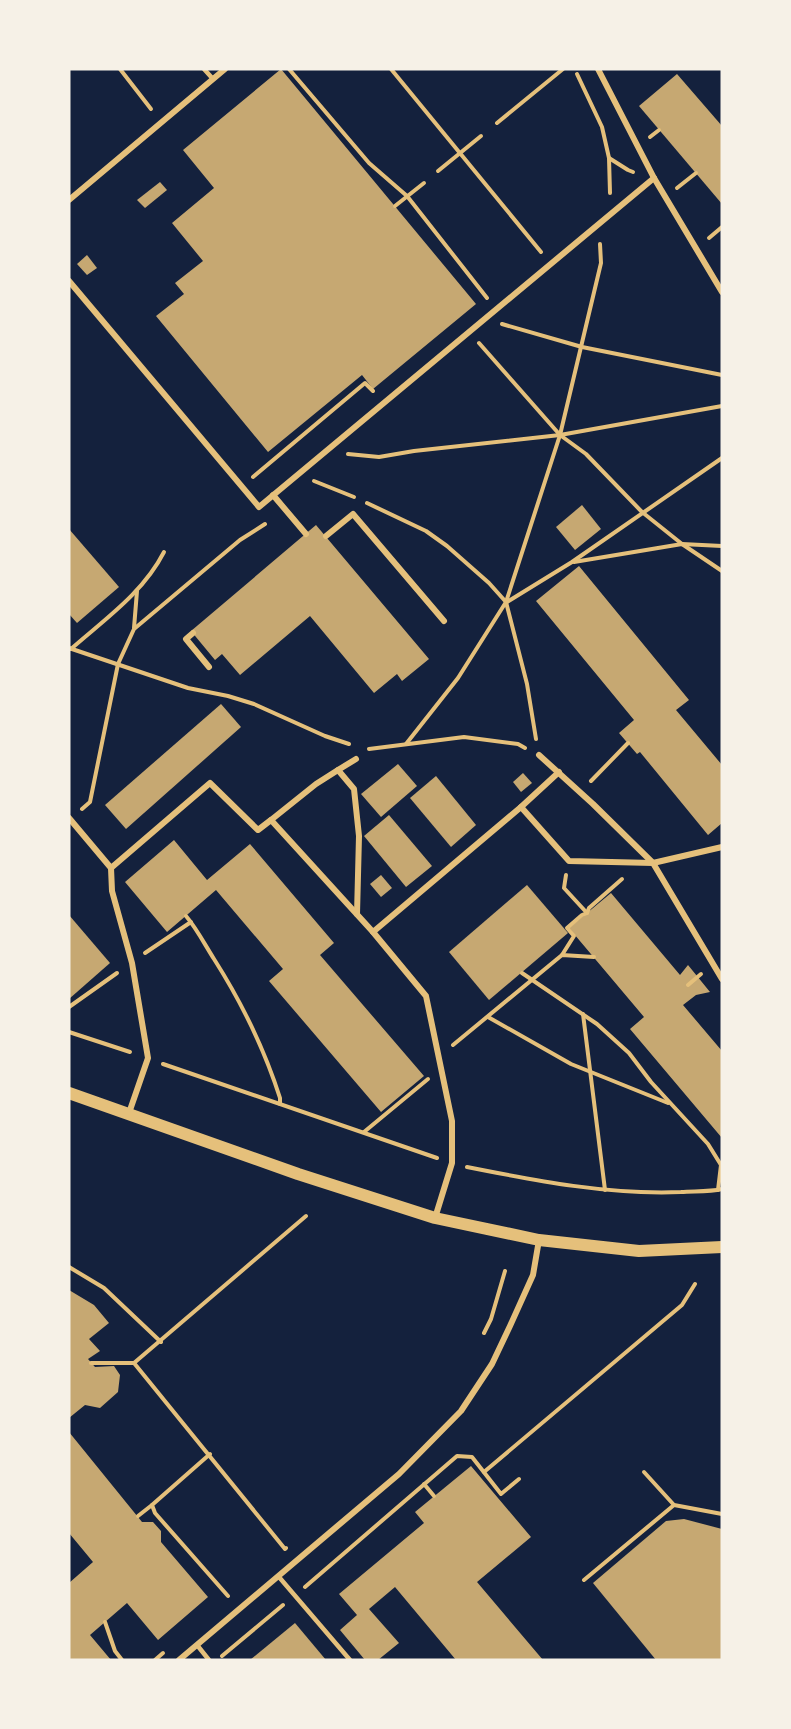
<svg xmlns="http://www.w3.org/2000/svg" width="791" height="1729" font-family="Bitter,serif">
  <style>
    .building { fill: #c6a872 }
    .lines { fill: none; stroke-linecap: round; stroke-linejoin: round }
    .path { stroke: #e5c07b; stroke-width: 4 }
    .service { stroke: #e5c07b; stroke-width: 4.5 }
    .minor { stroke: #e5c07b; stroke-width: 6 }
    .secondary { stroke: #e5c07b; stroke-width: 12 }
  </style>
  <rect width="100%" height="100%" fill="#14213d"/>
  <!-- building -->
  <g class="building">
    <path d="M281,69l195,235 -103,85 -11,-14 -94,77 -112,-136 28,-22 -9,-11 28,-22 -31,-38 42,-35 -31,-38z"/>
    <path d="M677,74l45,52v78l-83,-98z"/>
    <path d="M160,182l7,8 -22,18 -8,-8z"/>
    <path d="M87,255l10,13 -10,7 -10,-11z"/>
    <path d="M582,505l19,24 -26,21 -19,-23z"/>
    <path d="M316,525l113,134 -27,22 -5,-7 -23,19 -64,-77 -70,59 -18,-21 -7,6 -24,-29z"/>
    <path d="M69,529l50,58 -42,36 -8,-9z"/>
    <path d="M579,566l110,134 -13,10 46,55v58l-14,12 -68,-83 -3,2 -18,-21 15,-13 -98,-119z"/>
    <path d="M221,704l20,23 -115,102 -21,-24z"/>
    <path d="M398,764l19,22 -36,31 -20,-23z"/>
    <path d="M523,773l9,10 -11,9 -8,-10z"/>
    <path d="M436,776l40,49 -25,22 -41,-49z"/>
    <path d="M389,815l43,51 -26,21 -42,-51z"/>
    <path d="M174,840l33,40 43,-36 84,99 -14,12 104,121 -43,36 -112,-131 14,-12 -67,-79 -49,42 -42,-50z"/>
    <path d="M381,875l11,13 -11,9 -11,-13z"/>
    <path d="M527,885l41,48 -79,67 -40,-48z"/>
    <path d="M611,893l69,82 8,-10 22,27 -14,3 -13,10 39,46v87l-92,-109 14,-12 -75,-89z"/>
    <path d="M69,915l41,48 -41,36z"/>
    <path d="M69,1290l25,15 15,18 -20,16 11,12 -12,8 7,8 19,-1 6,9 -2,17 -18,16 -15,-3 -16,13z"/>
    <path d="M69,1432l73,90h11l8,9v11l47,55 -50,43 -31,-37 -37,32 21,25h-42v-77l24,-21 -24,-29z"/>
    <path d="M471,1466l60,71 -54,45 66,78h-87l-61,-73 -26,22 30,34 -21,17h-13l-25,-30 17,-15 -18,-21 85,-71 -9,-11z"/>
    <path d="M684,1519l38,10v131h-66l-63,-77 73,-62z"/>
    <path d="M295,1623l31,37h-76z"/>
  </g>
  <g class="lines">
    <!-- path -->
    <g class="path">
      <path d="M120,69l31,40"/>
      <path d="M289,69l80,94 38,33 80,102"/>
      <path d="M391,69l150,183"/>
      <path d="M577,74l25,53 7,31 1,35"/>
      <path d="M497,123l66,-54"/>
      <path d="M650,137l9,-7"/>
      <path d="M609,158l19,12 5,2"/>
      <path d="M438,171l43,-35"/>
      <path d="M677,188l19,-15"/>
      <path d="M395,206l29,-23"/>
      <path d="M709,238l13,-11"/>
      <path d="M502,324l80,23 140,28"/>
      <path d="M479,343l81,92 162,-29"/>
      <path d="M348,454l31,3 35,-6 146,-16 26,19 56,58 40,32 40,27"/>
      <path d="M253,477l112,-94 8,8"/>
      <path d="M314,481l40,16"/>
      <path d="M367,503l59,28 21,15 42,37 17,19 21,82 9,55"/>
      <path d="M574,562l108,-18 40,2"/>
      <path d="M507,602l65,-40 150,-104"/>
      <path d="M134,628l3,-37"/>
      <path d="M69,648l119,40 40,8 26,8 71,32 24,8"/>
      <path d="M71,649c34,-30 72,-56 93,-97"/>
      <path d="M406,744l52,-66 48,-76 54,-167 41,-172 -1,-19"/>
      <path d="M369,749l95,-12 54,7 7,4"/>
      <path d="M591,781l37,-38"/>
      <path d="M82,809l8,-7 28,-138 16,-35 106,-89 25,-16"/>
      <path d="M566,875l-2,13 23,25"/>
      <path d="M186,916c11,13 19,29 28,43 28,44 50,89 66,139v6"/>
      <path d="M145,953l46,-31"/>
      <path d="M562,955l12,-19 -7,-8 15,-13 5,-2 2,-5 33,-29"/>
      <path d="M522,973l75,51 32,29 22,29 57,62 13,21 -3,25"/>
      <path d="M688,985l13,-11"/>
      <path d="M69,1007l48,-34"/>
      <path d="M583,1014l22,176"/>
      <path d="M488,1017l83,47 97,39"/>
      <path d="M69,1032l61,20"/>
      <path d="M453,1045l109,-90 32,2"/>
      <path d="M163,1064l274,94"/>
      <path d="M364,1132l64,-53"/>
      <path d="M467,1167c70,14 142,28 214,25 13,-1 28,0 41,-3"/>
      <path d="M69,1267l35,21 57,54"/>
      <path d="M484,1333l7,-14 14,-48"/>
      <path d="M91,1363h43l172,-147"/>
      <path d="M134,1363l151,186 1,-1"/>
      <path d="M210,1454l-58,51 3,8 73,83"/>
      <path d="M484,1472l198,-167 13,-21"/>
      <path d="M644,1472l30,33 48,9"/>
      <path d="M424,1484l10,12"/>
      <path d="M138,1516l14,-11"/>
      <path d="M584,1580l90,-75"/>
      <path d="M305,1587l152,-131 15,1 29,37 18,-15"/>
      <path d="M105,1622l10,29 7,9"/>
      <path d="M222,1656l61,-51"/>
      <path d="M155,1660l8,-7"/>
    </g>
    <!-- service -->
    <g class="service">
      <path d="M204,69l9,10"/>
      <path d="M279,1577l71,83"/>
      <path d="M197,1645l12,15"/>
    </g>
    <!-- minor -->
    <g class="minor">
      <path d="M598,69l56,109 68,114"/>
      <path d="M69,200l156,-131"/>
      <path d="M69,281l190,226 395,-329"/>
      <path d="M273,495l33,39"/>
      <path d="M326,536l27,-22 91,107"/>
      <path d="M193,633l-7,6 23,28"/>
      <path d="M539,755l54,49 60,59 69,116"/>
      <path d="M356,759l-18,11 16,19 5,47 -2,78"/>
      <path d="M521,807l38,-35"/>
      <path d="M69,818l42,50 99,-85 48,47 13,-10 102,112 148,-125 48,54 84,2 69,-16"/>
      <path d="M271,820l45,-36 22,-14"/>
      <path d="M111,868l1,23 20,72 16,95 -19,55"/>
      <path d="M373,932l53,64 26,125v42l-17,55"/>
      <path d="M179,1660l220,-186 62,-63 31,-47 18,-38 23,-51 6,-35"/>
    </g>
    <!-- secondary -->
    <path class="secondary" d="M69,1093l229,81 137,44 104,22 100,11 83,-4"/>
  </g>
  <!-- border -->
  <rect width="791" height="1729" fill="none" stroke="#f6f1e7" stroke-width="141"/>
</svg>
